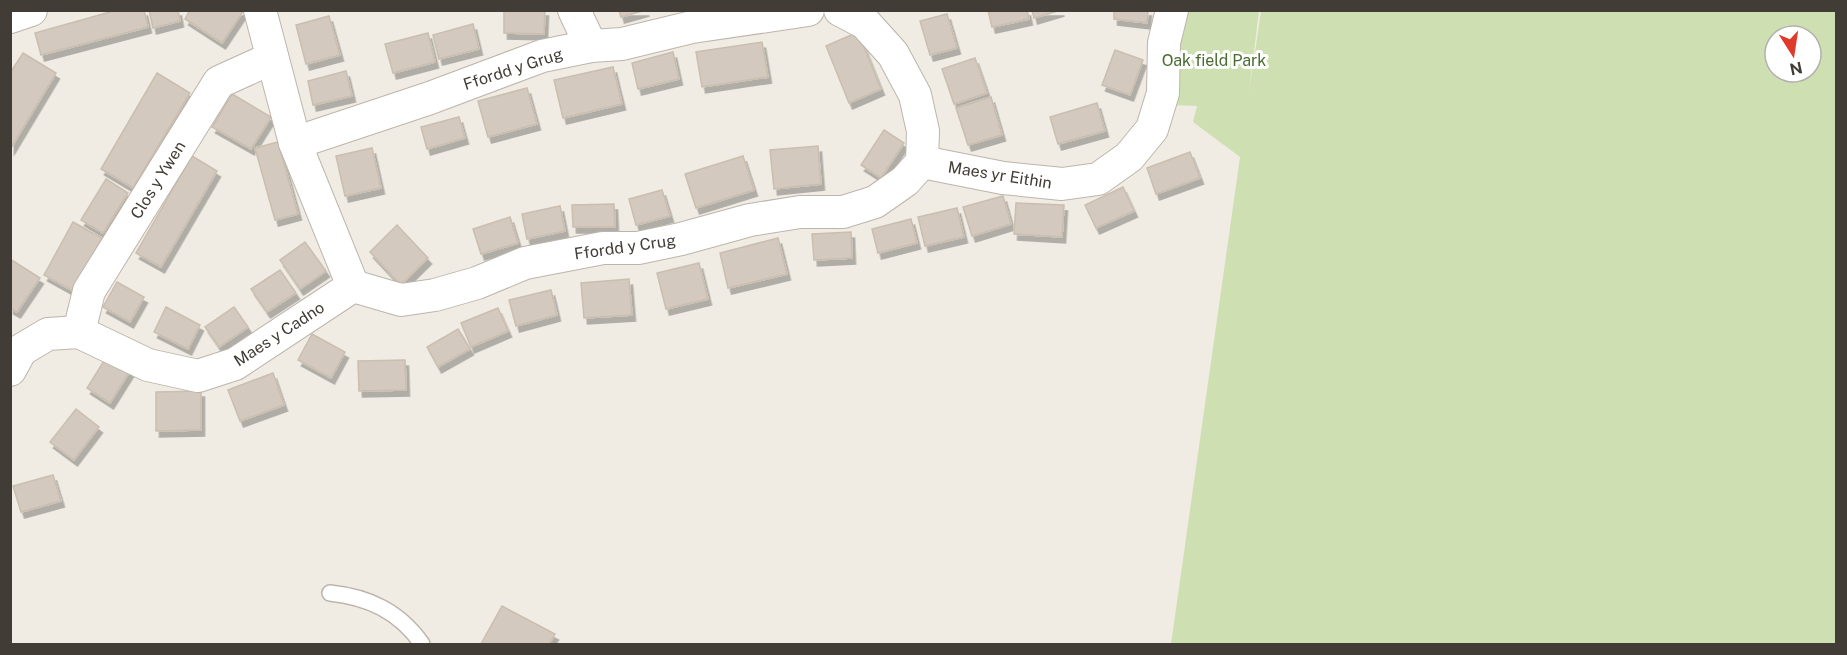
<svg xmlns="http://www.w3.org/2000/svg" width="1847" height="655" font-family="'Public Sans',sans-serif">
  <style>
    .green { fill: #cee0b1; fill-rule: evenodd }
    .building { fill: #d3c9be; stroke: #cabeaf; stroke-width: 1.5; filter: url(#shadow) }
    .lines { fill: none; stroke-linecap: round; stroke-linejoin: round }
    .service-casing { stroke: #bdb5ab; stroke-width: 18 }
    .minor-casing { stroke: #bdb5ab; stroke-width: 34 }
    .service { stroke: #fff; stroke-width: 15 }
    .minor { stroke: #fff; stroke-width: 32 }
    .labels { text-anchor: middle; dominant-baseline: central; stroke-width: 6; stroke-linejoin: round; paint-order: stroke }
    .park-label { font-size: 16px; fill: #4a6c30; stroke: #fff }
    .street-label { font-size: 16px; fill: #413c35; stroke: #fff }
  </style>
  <defs>
    <filter id="shadow"><feDropShadow dx="3.5" dy="6" stdDeviation="0" flood-color="#0004"/></filter>
  </defs>
  <rect width="100%" height="100%" fill="#f0ece4"/>
  <!-- green -->
  <path class="green" d="M1185,11h74l-10,81 12,-81h575v633h-665l69,-487 -47,-35 4,-16 -27,-1zM1775,36h36v36h-36z"/>
  <!-- building -->
  <g class="building">
    <path d="M117,10h27l4,17 -107,28 -6,-22z"/>
    <path d="M149,10h29l2,11 -27,7z"/>
    <path d="M190,10h54l-22,33 -37,-24z"/>
    <path d="M504,10h41l-1,24 -40,-1z"/>
    <path d="M619,10h27l-25,7z"/>
    <path d="M988,10h39l2,9 -37,8z"/>
    <path d="M1032,10h29l-27,8z"/>
    <path d="M1114,10h34l-1,13 -33,-4z"/>
    <path d="M947,14l10,34 -27,7 -10,-34z"/>
    <path d="M329,16l11,39 -34,9 -10,-39z"/>
    <path d="M473,24l6,25 -40,10 -6,-24z"/>
    <path d="M858,32l23,57 -32,14 -23,-57z"/>
    <path d="M428,33l7,29 -42,11 -8,-29z"/>
    <path d="M762,42l6,35 -66,10 -6,-35z"/>
    <path d="M1115,50l28,10 -13,35 -28,-10z"/>
    <path d="M673,52l6,27 -41,10 -6,-26z"/>
    <path d="M23,53l33,20 -45,75 -1,-75z"/>
    <path d="M975,58l12,35 -33,11 -12,-35z"/>
    <path d="M613,67l9,37 -59,14 -9,-38z"/>
    <path d="M346,71l6,25 -39,9 -5,-24z"/>
    <path d="M157,73l33,20 -57,95 -32,-19z"/>
    <path d="M527,88l10,36 -49,13 -10,-36z"/>
    <path d="M232,94l39,23 -20,32 -39,-22z"/>
    <path d="M991,97l11,38 -34,10 -12,-37z"/>
    <path d="M1097,103l8,28 -47,13 -8,-27z"/>
    <path d="M459,117l6,21 -38,11 -6,-22z"/>
    <path d="M884,130l20,13 -23,35 -20,-13z"/>
    <path d="M278,142l20,72 -23,6 -20,-72z"/>
    <path d="M818,146l3,38 -47,5 -4,-39z"/>
    <path d="M372,148l9,40 -36,8 -9,-40z"/>
    <path d="M1190,152l10,26 -44,16 -9,-26z"/>
    <path d="M192,156l25,15 -56,96 -25,-14z"/>
    <path d="M743,156l11,34 -58,18 -11,-34z"/>
    <path d="M106,179l22,14 -25,40 -22,-13z"/>
    <path d="M1123,187l11,24 -38,17 -11,-23z"/>
    <path d="M662,190l8,26 -34,9 -7,-26z"/>
    <path d="M1003,196l8,28 -39,12 -9,-29z"/>
    <path d="M1016,203l48,2 -2,32 -48,-3z"/>
    <path d="M614,204l1,23h-42l-1,-22z"/>
    <path d="M560,206l5,25 -38,8 -5,-25z"/>
    <path d="M957,208l7,29 -39,9 -7,-29z"/>
    <path d="M510,217l8,26 -37,11 -8,-25z"/>
    <path d="M911,219l6,24 -39,10 -6,-24z"/>
    <path d="M73,222l29,16 -29,53 -29,-16z"/>
    <path d="M397,225l31,33 -27,27 -31,-33z"/>
    <path d="M851,232l1,26 -38,2 -2,-26z"/>
    <path d="M778,238l9,36 -59,14 -8,-35z"/>
    <path d="M305,242l21,29 -26,18 -20,-29z"/>
    <path d="M10,259l30,19 -23,34 -7,-4z"/>
    <path d="M699,263l9,36 -42,10 -9,-36z"/>
    <path d="M280,270l16,23 -29,19 -16,-23z"/>
    <path d="M629,279l3,36 -48,3 -3,-35z"/>
    <path d="M117,282l27,15 -14,25 -27,-15z"/>
    <path d="M551,290l6,25 -41,11 -7,-26z"/>
    <path d="M166,307l34,18 -12,24 -34,-17z"/>
    <path d="M234,307l14,20 -29,20 -14,-20z"/>
    <path d="M498,308l10,23 -37,16 -10,-24z"/>
    <path d="M458,329l12,20 -32,18 -11,-20z"/>
    <path d="M312,334l33,18 -14,26 -33,-18z"/>
    <path d="M107,356l23,15 -20,32 -23,-15z"/>
    <path d="M405,360l1,30 -47,1 -1,-30z"/>
    <path d="M273,373l11,32 -44,16 -12,-31z"/>
    <path d="M201,391v39l-45,1v-39z"/>
    <path d="M76,409l23,18 -25,33 -24,-18z"/>
    <path d="M53,475l8,26 -40,11 -8,-26z"/>
    <path d="M502,606l53,28 -6,10h-68z"/>
  </g>
  <g class="lines">
    <defs>
      <path id="service" d="M330,593c38,4 69,18 92,51"/>
      <g id="minor">
        <path d="M260,10l35,133 58,143"/>
        <path d="M574,10l17,36"/>
        <path d="M840,10l25,13 28,31 22,41 8,36 -1,31"/>
        <path d="M10,17l21,-7"/>
        <path d="M295,143l135,-45 112,-42 49,-10 31,-2 70,-17 116,-17"/>
        <path d="M922,162l81,16 59,6 36,-5 31,-22 23,-28 11,-36 1,-50 8,-33"/>
        <path d="M353,286l48,14 34,-5 42,-12 48,-20 78,-15h35l43,-9 69,-19 50,-8h43l32,-10 30,-21 17,-19"/>
        <path d="M79,332l10,-41 130,-209 53,-24"/>
        <path d="M10,370l11,-20 27,-16 31,-2 69,33 50,11 37,-12 118,-78"/>
      </g>
    </defs>
    <!-- service casing -->
    <use href="#service" class="service-casing"/>
    <!-- minor casing -->
    <use href="#minor" class="minor-casing"/>
    <!-- service -->
    <use href="#service" class="service"/>
    <!-- minor -->
    <use href="#minor" class="minor"/>
  </g>
  <g class="labels">
    <!-- park labels -->
    <g class="park-label">
      <text x="1214" y="60">Oak field Park</text>
    </g>
    <!-- street labels -->
    <g class="street-label">
      <text transform="translate(513 69) rotate(-18)">Ffordd y Grug</text>
      <text transform="translate(1000 175) rotate(9)">Maes yr Eithin</text>
      <text transform="translate(158 180) rotate(-58)">Clos y Ywen</text>
      <text transform="translate(625 247) rotate(-8)">Ffordd y Crug</text>
      <text transform="translate(279 334) rotate(-33)">Maes y Cadno</text>
    </g>
  </g>
  <!-- border -->
  <rect width="1847" height="655" fill="none" stroke="#413c35" stroke-width="24"/>
  <!-- north arrow -->
  <g transform="translate(1793 54) rotate(168)"><circle r="28" fill="#ffffff" stroke="#b3b1ae" stroke-width="1.5"/>
  <path d="M0-4.5L10 22L0 15L-10 22Z" fill="#e03a2b"/>
  <text y="-9" font-size="16" font-weight="bold" text-anchor="middle" fill="#413c35">N</text>
  </g>
</svg>
